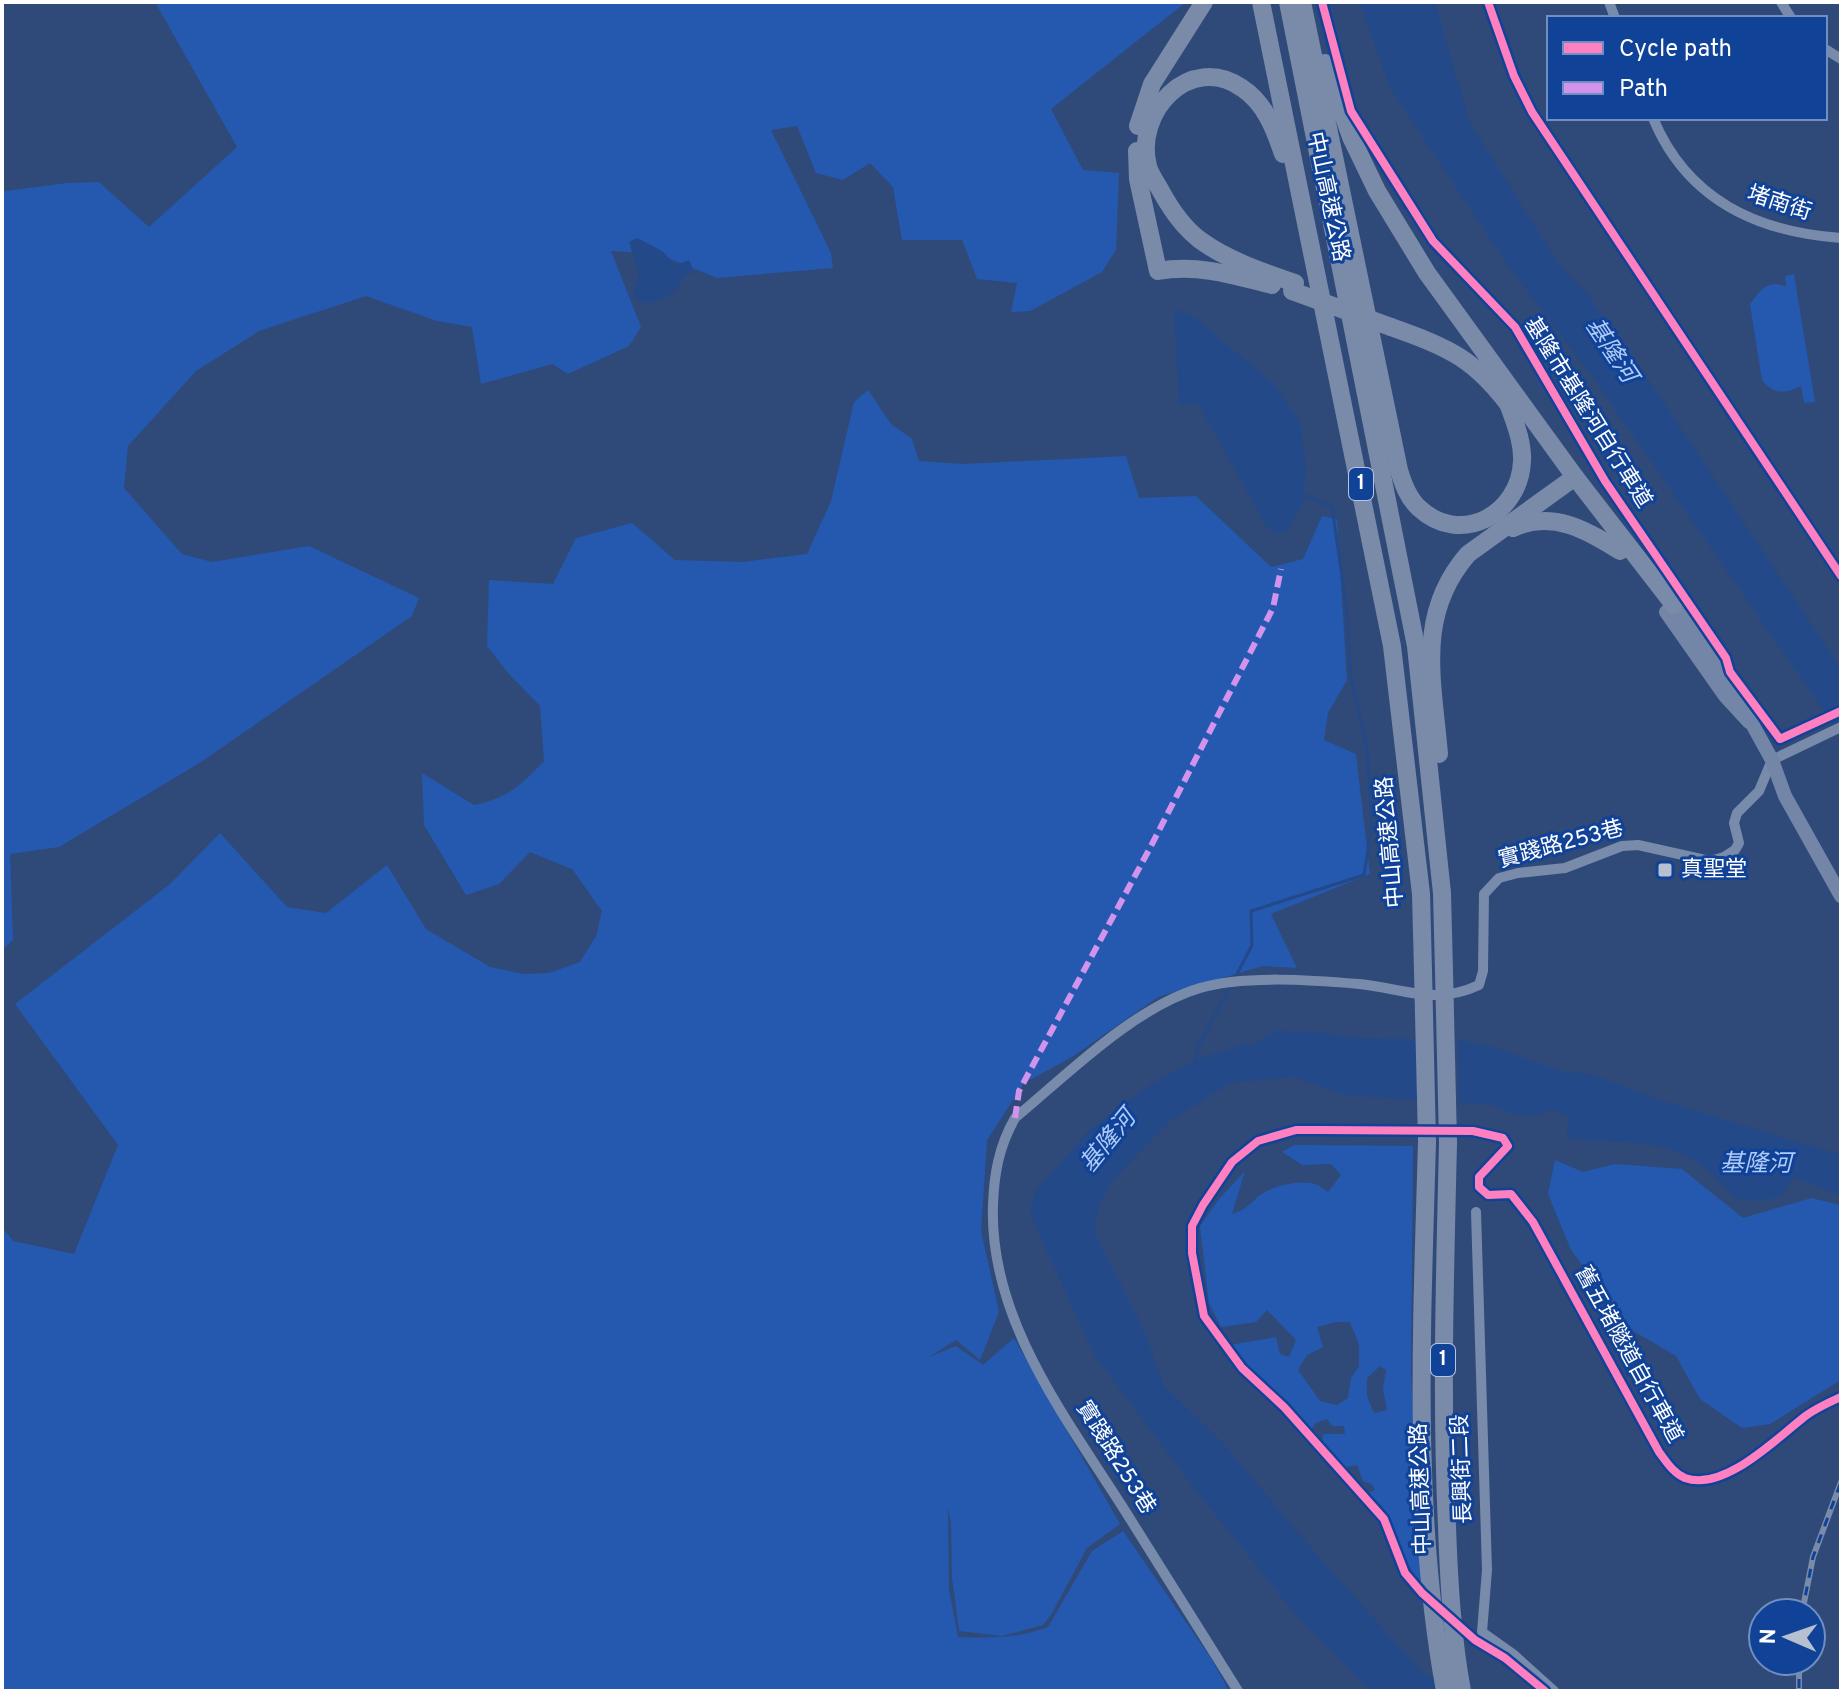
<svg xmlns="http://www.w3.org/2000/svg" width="1843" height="1693" font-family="Overpass,'Noto Sans TC',sans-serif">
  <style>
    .green { fill: #2459af; fill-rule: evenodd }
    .water { fill: #244988 }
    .pier { fill: #2f4a79 }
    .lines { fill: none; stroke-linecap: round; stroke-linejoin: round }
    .stream { stroke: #244988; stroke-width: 3 }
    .street { stroke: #798bab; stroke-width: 10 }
    .secondary { stroke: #7486a8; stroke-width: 14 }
    .highway { stroke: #7a8baa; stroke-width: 18 }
    .rail-casing { stroke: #7a8baa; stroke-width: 6 }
    .rail { stroke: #104298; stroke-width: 3; stroke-dasharray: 9; stroke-linecap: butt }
    .highway-bridge { stroke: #7a8baa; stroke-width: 18 }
    .quiet { stroke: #d193ec; stroke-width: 6; stroke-dasharray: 12 6; stroke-linecap: butt }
    .cycleway-casing { stroke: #104298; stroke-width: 13 }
    .cycleway { stroke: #ff80c0; stroke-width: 8 }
    .poi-dot { fill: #b6c0d0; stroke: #104298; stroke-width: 3 }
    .labels { text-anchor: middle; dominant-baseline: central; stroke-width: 6; stroke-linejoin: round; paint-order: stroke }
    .shield { fill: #104298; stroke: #b7c6e0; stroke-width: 2 }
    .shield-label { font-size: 20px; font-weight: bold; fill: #fff }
    .street-label { font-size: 22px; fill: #fff; stroke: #104298 }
    .poi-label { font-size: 22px; fill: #fff; stroke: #104298; text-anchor: start }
    .water-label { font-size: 24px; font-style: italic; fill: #adcbfb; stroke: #104298 }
  </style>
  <rect width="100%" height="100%" fill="#2f4a79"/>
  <!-- green -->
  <g class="green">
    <path d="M155,2h1031l-135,107 32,61 36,3 -3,77 -14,22 -72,39 -19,1 6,-29 -40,-4 -15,-39h-60l-9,-53 -23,-24 -27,17 -27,-7 -19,-47 -26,4 60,123 2,15 -116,10 -59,-24 -47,-3 30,76 -12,19 -61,28 -16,-10 -71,20 -9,-57 -35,-6 -71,-25 -107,35 -63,40 -68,75 -4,42 58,66 30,8 97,-16 110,52 -7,18 -211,146 -142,85 -49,7 3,86 -11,10v-762l4,3 61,-8 32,-1 50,45 88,-80z"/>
    <path d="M1794,274l21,128 -11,1 -3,-17c-16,8 -27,9 -39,-6l-12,-76c10,-14 19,-26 36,-17l-1,-11z"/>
    <path d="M868,390l23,34 21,15 7,22 44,3 163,-8 13,42 57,-2 75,71 32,-8 19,-43 15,3 10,161 -19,33 -4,27 32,14 14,120 -99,40 26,54 -34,-2 -105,31 -86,60 -48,26 -37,57 -6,91 18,81 -19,48 -24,-20 -27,17 27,-11 27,19 31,-27 106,186 -33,24 -36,67 -8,10 -41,11 -43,-5 -7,-54 -1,-54 -3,-15 1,82 9,47c34,1 57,2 90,-10l44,-76 31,-20 89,129 17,31h-1227v-464l11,14 61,13 44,-109 -103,-141 155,-120 50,-51 67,74 39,6 61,-48 39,64 64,38 34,7 25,-1 31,-11 16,-26 6,-25 -30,-42 -42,-17 -31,32 -33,11 -42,-70 -2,-52 52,32c34,-7 46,-19 70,-44l-4,-55 -31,-32 -22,-28 2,-66 64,4 23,-46 56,-15 43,37 67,2 65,-8 24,-53 23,-99z"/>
    <path d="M1294,1145l119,1 -2,229 12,211c-19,-21 -23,-44 -34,-69 -4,-9 -14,-17 -21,-24l7,-3 -3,-6 -9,-3 -6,-16 -15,3 -20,-24 1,-10h22l-1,-8h-12l-5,-7 -11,4 -7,9 -79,-87 46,-8 4,17 9,3 7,-17 -29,-30 -11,12 -35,5 -12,-24 -9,-77 19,-27 26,-28 -13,43c18,-5 19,-14 33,-22 13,-7 37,-13 52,-7 4,1 7,5 11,7l13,-17 -10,-11 -29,1 -20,-13zM1336,1322h14l9,22v22l-8,12 -3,20 -11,7 -17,-4 -22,-31 9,-15 16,-8 -6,-20zM1380,1366l6,4 -3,19 4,21 -13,3 -7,-17v-18z"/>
    <path d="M1555,1160l28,12 32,-8 67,5 61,49 68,-20 30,7v175l-71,44 -28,4 -42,-29 -24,-43 -46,-27 -59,-79 -23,-56z"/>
  </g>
  <!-- water -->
  <g class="water">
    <path d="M1359,2h76l35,121 90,143 26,26 67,94 188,282v68l-245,-354 -92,-122 -114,-173z"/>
    <path d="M637,238l25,13 14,14 13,-5 5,12 -10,4c-8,20 -22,26 -43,27l-8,-7 6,-22 -10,-32z"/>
    <path d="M1174,309l17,6 82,68 27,39 6,45 -3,36 -15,27 -10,5 -11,-8 -69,-123h-19z"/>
    <path d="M1275,1031l41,1 46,6 99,2 36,8 63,23 34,4 66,25 181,55v41l-48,-19 -11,19 -22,5 -25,-2c-51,-66 -91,-53 -165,-60l-4,-9 5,-12 -18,-8 -21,6 -21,-2 -19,-9 -148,-10 -49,-18 -65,6 -61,39 -56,58 -14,24 -4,29 49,97 20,56 58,56 95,113 104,116 38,20h-89l-73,-75 -106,-132 -98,-131 -60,-132 -3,-11 5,-18 54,-62 61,-45 43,-24 52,-17 8,1z"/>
  </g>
  <!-- pier -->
  <path class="pier" d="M1420,1035l38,1 1,70 -38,-2z"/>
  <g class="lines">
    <!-- stream -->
    <g class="stream">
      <path d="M1235,978l17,-33 -1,-34 113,-36 8,-50 -5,-78 -16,-70 -5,-73 -14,-97 -28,-12"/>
      <path d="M1196,1061l1,-12 34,-64"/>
    </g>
    <!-- street -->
    <g class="street">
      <path d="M1488,2l26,74 18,36 309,464"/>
      <path d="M1609,2l6,16"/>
      <path d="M1781,2l10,16"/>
      <path d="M1825,49l16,10"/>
      <path d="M1653,118c34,82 104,114 188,120"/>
      <path d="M1476,1212l11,358 -5,62 31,22 41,37"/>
      <path d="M1238,1691c-39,-62 -77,-123 -116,-185 -58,-91 -133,-188 -129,-301 1,-31 6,-59 22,-87 53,-44 118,-110 185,-130 43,-13 113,-8 159,-4 43,4 76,22 120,1l4,-14 1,-77 15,-16 19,-5 47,-5 57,-22 16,-1 72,16 14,-4 11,-7 4,-7 -5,-20 3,-10 22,-22 13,-31 69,-33"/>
    </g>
    <!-- secondary -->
    <path class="secondary" d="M1749,722l-24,-26 -59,-84 8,-7 60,86 38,69 13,36 56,100"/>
    <!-- highway -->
    <g class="highway">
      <path d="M1261,2l131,644 29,248 2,77"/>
      <path d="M1288,2l128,644 26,247 2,78"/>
      <path d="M1302,2l97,468c4,14 9,28 20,38 42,39 101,6 103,-47 1,-19 -7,-38 -13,-55"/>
      <path d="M1325,63l26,74 26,54 50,82 148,204 99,128"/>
      <path d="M1138,126l14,-42 52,-82"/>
      <path d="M1137,151l1,28 20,92c40,-7 75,4 114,14"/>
      <path d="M1283,154c-8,-24 -18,-51 -41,-66 -52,-36 -108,24 -94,78 2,9 10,19 14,27 10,18 22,35 38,47 27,20 63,32 95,43"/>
      <path d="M1391,327c59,21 85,32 123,85"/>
      <path d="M1513,528c39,-18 74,2 107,23"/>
      <path d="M1439,754c-6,-73 -24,-139 29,-200l107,-77"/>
      <path d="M1427,1142c-5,183 -15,369 18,549"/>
      <path d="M1448,1143c-3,128 -7,256 -1,384 2,54 5,110 15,164"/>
    </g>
    <defs>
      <g id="rail">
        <path d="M1802,1613l11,-56 28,-75"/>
        <path d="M1799,1661v30"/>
      </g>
    </defs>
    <!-- rail casing -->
    <use href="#rail" class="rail-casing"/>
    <!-- rail -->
    <use href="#rail" class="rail"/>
    <!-- highway-bridge -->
    <g class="highway-bridge">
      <path d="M1292,291l99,36"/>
      <path d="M1423,971l4,171"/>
      <path d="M1444,971l4,172"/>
    </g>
    <!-- quiet -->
    <path class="quiet" d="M1015,1118l4,-27 131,-243 123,-240 8,-39"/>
    <defs>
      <g id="cycleway">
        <path d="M1322,2l29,109 82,130 82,86 90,154 121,177 4,14 50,67 61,-28"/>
        <path d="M1488,2l26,74 18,36 309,464"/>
        <path d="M1545,1691l-40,-33 -30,-18 -53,-47 -17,-20 -21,-54 -100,-112 -42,-39 -38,-52 -12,-63v-27l11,-21 29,-43 26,-21 38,-11h24l153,1 30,7 5,8 -29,31v10l9,8 23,-1 22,28 126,230c7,9 14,21 26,26 38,14 90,-38 118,-60 11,-9 25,-15 38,-21"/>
      </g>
    </defs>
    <!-- cycleway casing -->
    <use href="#cycleway" class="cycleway-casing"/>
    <!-- cycleway -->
    <use href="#cycleway" class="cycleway"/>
  </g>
  <!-- markers -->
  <rect class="poi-dot" x="1657" y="862" width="16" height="16" rx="4"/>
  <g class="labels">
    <!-- shield labels -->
    <g class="shield">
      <rect x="1349" y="468" width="24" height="32" rx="6"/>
      <rect x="1431" y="1344" width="24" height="32" rx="6"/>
    </g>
    <g class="shield-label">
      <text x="1361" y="484">1</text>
      <text x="1443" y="1360">1</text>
    </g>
    <!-- street labels -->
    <g class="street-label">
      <text transform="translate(1327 197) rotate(78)">中山高速公路</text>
      <text transform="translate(1779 204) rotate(18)">堵南街</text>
      <text transform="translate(1587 413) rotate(58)">基隆市基隆河自行車道</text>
      <text transform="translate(1391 842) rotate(-95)">中山高速公路</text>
      <text transform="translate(1561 845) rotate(-15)">實踐路253巷</text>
      <text transform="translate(1628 1355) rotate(61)">舊五堵隧道自行車道</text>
      <text transform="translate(1115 1458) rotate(58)">實踐路253巷</text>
      <text transform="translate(1463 1469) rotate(-92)">長興街二段</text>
      <text transform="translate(1422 1489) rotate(-92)">中山高速公路</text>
    </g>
    <!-- poi labels -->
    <g class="poi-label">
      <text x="1681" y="870">真聖堂</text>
    </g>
    <!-- water labels -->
    <g class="water-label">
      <text transform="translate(1610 351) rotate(56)">基隆河</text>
      <text transform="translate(1109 1142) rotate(-51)">基隆河</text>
      <text x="1756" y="1165">基隆河</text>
    </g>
  </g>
  <!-- border -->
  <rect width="1843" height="1693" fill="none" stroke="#ffffff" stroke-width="8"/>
  <!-- legend -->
  <rect x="1547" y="16" width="280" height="104" fill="#104298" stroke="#708ec1" stroke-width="2"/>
  <rect x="1563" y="42" width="40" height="12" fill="#ff80c0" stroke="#708ec1" stroke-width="2"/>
  <text x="1619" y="56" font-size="24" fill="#ffffff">Cycle path</text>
  <rect x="1563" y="82" width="40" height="12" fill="#d193ec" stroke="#708ec1" stroke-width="2"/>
  <text x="1619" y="96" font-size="24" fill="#ffffff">Path</text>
  <!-- north arrow -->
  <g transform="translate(1787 1637) rotate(272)"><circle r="38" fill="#104298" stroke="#708ec1" stroke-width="2"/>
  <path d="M0-6L14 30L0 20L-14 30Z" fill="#b6c0d0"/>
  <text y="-12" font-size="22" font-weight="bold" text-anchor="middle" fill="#ffffff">N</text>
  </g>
</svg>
